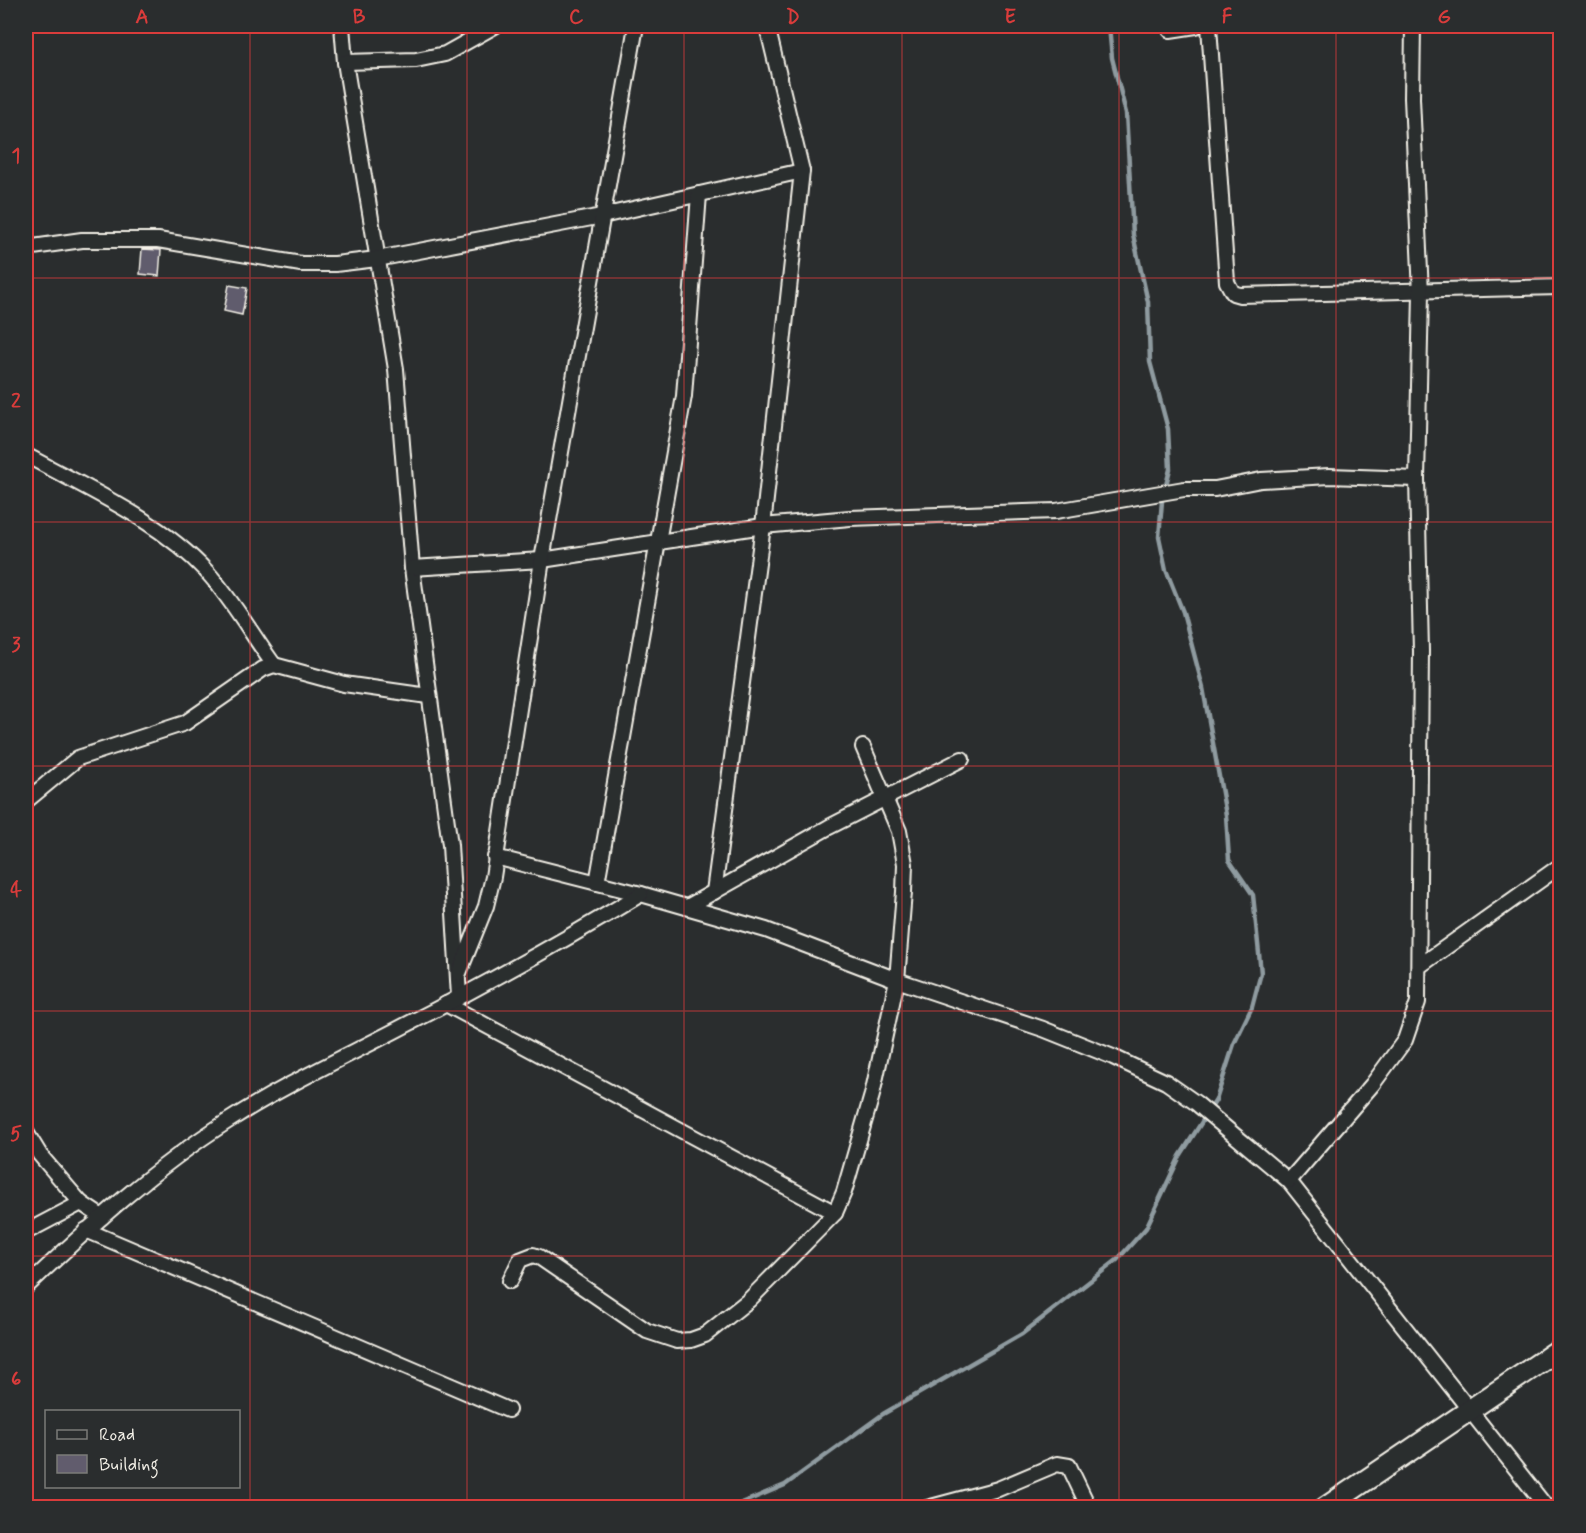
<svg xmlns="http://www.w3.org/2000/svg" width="1586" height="1533" font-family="Mynerve,sans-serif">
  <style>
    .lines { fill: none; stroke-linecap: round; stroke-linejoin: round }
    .stream { stroke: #8f9ba0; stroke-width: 4.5 }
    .building { fill: #615c6d; stroke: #f4f1e8; stroke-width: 1.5 }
    .street-casing { stroke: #f4f1e8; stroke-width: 18 }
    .secondary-casing { stroke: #f4f1e8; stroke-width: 24 }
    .street { stroke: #2a2d2e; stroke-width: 14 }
    .secondary { stroke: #2a2d2e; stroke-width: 20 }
    .grid { fill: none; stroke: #d93c3b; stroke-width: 1.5; stroke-opacity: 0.55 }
    .neatline { fill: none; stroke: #d93c3b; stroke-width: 2 }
    .grid-label { font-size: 20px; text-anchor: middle; font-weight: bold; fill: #d93c3b }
  </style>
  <rect width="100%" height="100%" fill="#2a2d2e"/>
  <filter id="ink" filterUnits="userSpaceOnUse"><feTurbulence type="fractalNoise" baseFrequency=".0167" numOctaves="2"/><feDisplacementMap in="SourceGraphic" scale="12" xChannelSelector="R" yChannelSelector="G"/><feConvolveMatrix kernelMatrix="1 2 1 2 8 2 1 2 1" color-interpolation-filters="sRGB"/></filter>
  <g filter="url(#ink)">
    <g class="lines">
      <!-- stream -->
      <path class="stream" d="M730,1508l55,-23 98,-71 139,-80 95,-74 29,-32 34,-72 36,-56 18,-56 18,-37 9,-34 -8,-78 -24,-35 -3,-45 -23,-127 -20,-76 -17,-42 -7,-33 3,-36 8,-32 -2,-40 -18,-67 -2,-60 -15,-67 -7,-122 -14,-55 -3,-32"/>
    </g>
    <!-- building -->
    <g class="building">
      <path d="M142,249l19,1 -2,26 -19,-2z"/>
      <path d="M229,285l18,3 -5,27 -18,-4z"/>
    </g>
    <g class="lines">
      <defs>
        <g id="street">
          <path d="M342,26l3,36 51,307 16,199 38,277 9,152"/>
          <path d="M1209,26l18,256 6,11 7,2 320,-8"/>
          <path d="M1170,30l26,-4"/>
          <path d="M345,62l71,-2 29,-6 50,-28"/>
          <path d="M26,248l56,-8h76l143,24h34l42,-5 225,-43 200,-45"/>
          <path d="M26,455c61,34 132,64 181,117 25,27 45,63 67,93"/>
          <path d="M412,568l130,-8 221,-34 87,-8 206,-7 128,-22h31l46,-9 68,-4 88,3"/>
          <path d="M26,801l52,-43 107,-35 78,-54 11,-4 70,19 84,12"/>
          <path d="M495,857l146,37 125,36 131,50 146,49 70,28 53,25 30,21 93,78 258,327"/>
          <path d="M597,883l87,-487 15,-202"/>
          <path d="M714,892l49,-366 39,-355 -35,-145"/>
          <path d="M687,907l142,-80 133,-68"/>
          <path d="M1421,965l139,-99"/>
          <path d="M459,973l27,-67 7,-29 49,-317 94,-534"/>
          <path d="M446,1004l389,209"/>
          <path d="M26,1132l14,23 41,48"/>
          <path d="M1289,1181l83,-96 33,-45 13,-38 3,-351 -4,-172 4,-186 -9,-195 1,-72"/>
          <path d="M86,1230l422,180"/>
          <path d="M26,1232l55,-29 21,14"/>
          <path d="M510,1281l10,-21 13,-5 6,2 108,74 30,10 14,-1 14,-5 44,-35 86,-87 9,-21 28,-97 25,-115 7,-88 1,-28 -6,-33 -36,-84"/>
          <path d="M26,1287c63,-60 128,-119 202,-166 56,-36 117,-64 176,-95 80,-41 160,-85 237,-132"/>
          <path d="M927,1508l71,-19 59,-25 12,2 20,42"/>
        </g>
        <path id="secondary" d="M1325,1508l235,-159"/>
      </defs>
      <!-- street casing -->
      <use href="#street" class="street-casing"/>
      <!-- secondary casing -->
      <use href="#secondary" class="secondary-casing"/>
      <!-- street -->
      <use href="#street" class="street"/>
      <!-- secondary -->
      <use href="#secondary" class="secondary"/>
    </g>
  </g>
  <!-- grid -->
  <path class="grid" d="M250,26v1482M467,26v1482M684,26v1482M902,26v1482M1119,26v1482M1336,26v1482M26,278h1534M26,522h1534M26,766h1534M26,1011h1534M26,1256h1534"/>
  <!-- margin -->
  <rect width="1586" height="1533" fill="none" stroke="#2a2d2e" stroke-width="66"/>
  <!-- legend -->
  <rect x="45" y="1410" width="195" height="78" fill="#2a2d2e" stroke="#7b7b78" stroke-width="1.5"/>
  <rect x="57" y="1430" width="30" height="9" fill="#2a2d2e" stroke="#7b7b78" stroke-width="1.5"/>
  <text x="99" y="1440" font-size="18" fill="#f4f1e8">Road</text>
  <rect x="57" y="1455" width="30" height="18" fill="#615c6d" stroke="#7b7b78" stroke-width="1.5"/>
  <text x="99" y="1470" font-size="18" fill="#f4f1e8">Building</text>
  <rect x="33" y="33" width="1520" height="1467" class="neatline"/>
  <g class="grid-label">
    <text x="142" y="23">A</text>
    <text x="359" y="23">B</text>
    <text x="576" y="23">C</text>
    <text x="793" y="23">D</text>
    <text x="1010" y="23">E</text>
    <text x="1227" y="23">F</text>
    <text x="1444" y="23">G</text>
    <text x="16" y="162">1</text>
    <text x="16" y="407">2</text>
    <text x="16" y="651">3</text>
    <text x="16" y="896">4</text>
    <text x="16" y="1140">5</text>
    <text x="16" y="1385">6</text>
  </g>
</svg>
